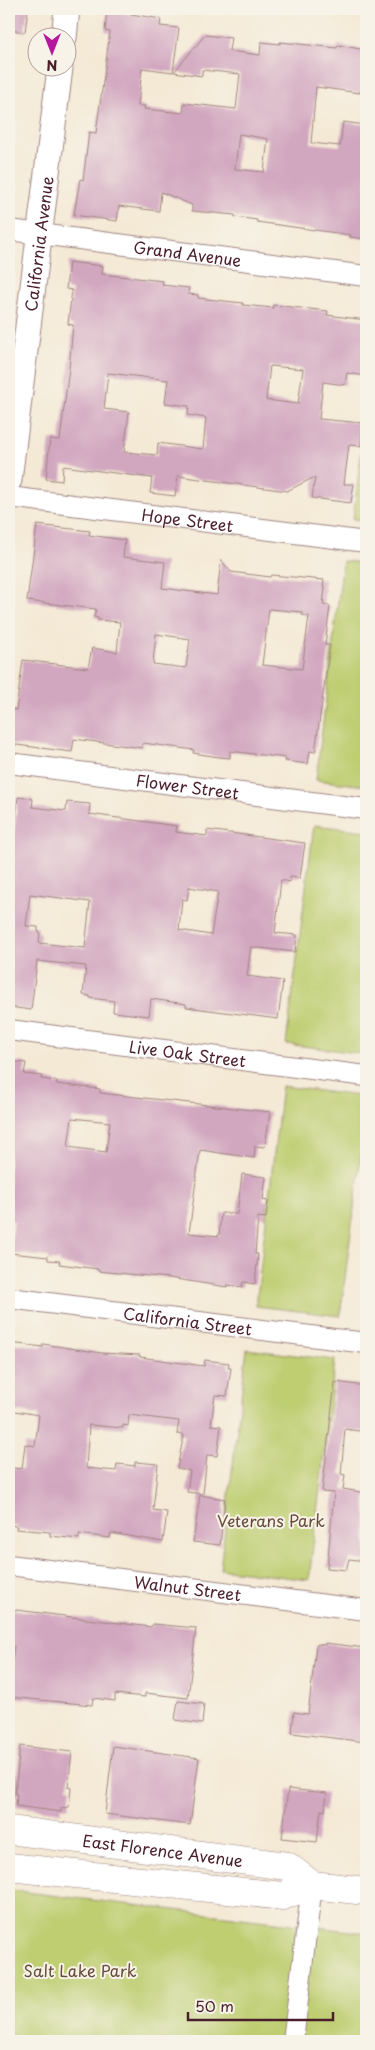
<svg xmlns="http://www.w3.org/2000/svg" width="375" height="2050" font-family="'Playpen Sans',sans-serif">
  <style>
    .green { fill: #bece71; stroke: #84764e }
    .building { fill: #d1a6bf; fill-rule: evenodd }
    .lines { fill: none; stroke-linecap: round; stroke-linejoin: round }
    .minor-casing { stroke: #9f8480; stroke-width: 22 }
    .tertiary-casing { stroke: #9f8480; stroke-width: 27 }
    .primary-casing { stroke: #9f8480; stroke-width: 29 }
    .minor { stroke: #fff; stroke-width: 20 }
    .tertiary { stroke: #fff; stroke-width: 25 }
    .primary { stroke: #fff; stroke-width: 28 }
    .labels { text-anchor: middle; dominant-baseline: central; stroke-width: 4; stroke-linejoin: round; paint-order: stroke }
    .street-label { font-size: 16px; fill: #4a1f2b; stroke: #f7f3e8 }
    .park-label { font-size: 16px; fill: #674b3c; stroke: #f7f3e8 }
  </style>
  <rect width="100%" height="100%" fill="#f7f3e8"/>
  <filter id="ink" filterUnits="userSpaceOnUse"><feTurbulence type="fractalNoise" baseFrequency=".02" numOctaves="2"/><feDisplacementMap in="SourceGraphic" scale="10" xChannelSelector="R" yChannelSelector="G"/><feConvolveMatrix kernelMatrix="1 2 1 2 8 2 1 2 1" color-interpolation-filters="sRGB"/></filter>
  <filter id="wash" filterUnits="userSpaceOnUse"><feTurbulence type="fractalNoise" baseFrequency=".0096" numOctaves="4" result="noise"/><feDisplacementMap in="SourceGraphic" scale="20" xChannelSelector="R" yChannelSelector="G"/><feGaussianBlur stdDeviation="1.12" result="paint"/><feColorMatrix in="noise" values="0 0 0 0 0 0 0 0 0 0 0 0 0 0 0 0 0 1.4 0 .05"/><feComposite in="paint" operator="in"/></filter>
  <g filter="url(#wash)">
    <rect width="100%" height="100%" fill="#f4e9d5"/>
    <!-- green -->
    <g class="green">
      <path d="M366,415v105l-13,-1z"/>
      <path d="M343,561l23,2v223l-50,-6z"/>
      <path d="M314,825l52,6v223l-80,-10z"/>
      <path d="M282,1086l84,11v20l-26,199 -84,-10z"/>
      <path d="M247,1349l88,11 -26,220 -89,-11z"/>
      <path d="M9,1890l357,43v108h-357z"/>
    </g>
    <g id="blocks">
      <!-- building -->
      <g class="building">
        <path d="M9,9h19l-3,23 -16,-2z"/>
        <path d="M107,10l54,9 -1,7 19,2 -6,44 -31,-4 -4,38h7l-1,3 39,4 1,-10 52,6 4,-35 -38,-4v6l-28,-4 31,-37 26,3 -2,13 31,4 1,-13 19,2v-2l57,6 1,-3 28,5v42l-6,-1v2l-44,-6 -5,56 29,3 3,-24 23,3v114l-16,-2 1,-2 -94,-13v-2l-22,-3v-2l-43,-4v-6l-31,-13 -2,19 -40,-5 -2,15 -43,-6 6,-36 3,1 6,-48 7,1 14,-101 -5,-1zM239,134l29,5 -4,33 -29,-3z"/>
        <path d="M69,262l34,4 -1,8 61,7 -1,4 27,3 -1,6 10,1v3l45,5v2l30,3v-3l55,6 -1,4 39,5v56l-19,-3 -2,12 -22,-3 -4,37 44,4 -2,23 -12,-1 -5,39h10l-3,19 -39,-5 3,-21 -28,14 -109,-15 -3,20 -25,-3 2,-15 -52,-7 -37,-5 -1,15 -16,-2 4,-40 10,1 9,-72 4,-43 -5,-1 4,-34 -6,-1zM270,366l33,3 -5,35 -32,-4zM108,373l60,7 -3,23 24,3 -1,9 18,3 -3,31 -45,-6 -1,12 -33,-3 5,-40 -25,-3z"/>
        <path d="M37,525l53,6 -1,4 36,5 -2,17 42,5 -3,26 55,7 4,-35 10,12 39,5 1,-2 53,5 -1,7h2l-2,18 7,1 -5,39h5l-15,107 -5,-1 -2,13 -23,-3 1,-3 -56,-7v7l-11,-1 -26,-4 1,-3 -51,-7 -1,5 -68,-9 -2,13 -63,-8 4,-35 3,1 7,-50 65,8 4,-20 25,4 3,-30 -22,-2v-2l-4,-1 2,-8 -69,-8zM269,609l33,3v3l7,1 -7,53 -40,-4zM156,634l34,5 -4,29 -33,-4z"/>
        <path d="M18,797l15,2 -1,8 34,4 1,-9 23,2 -1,10 88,12 -1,6 31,4v-6l98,13 -5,35 -10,-1v5l-9,-2 -6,53 22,2 -2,17 -44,-5 -4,29 36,5 -5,38 -92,-12v-3l-35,-5 -2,17 -36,-4 1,-11 -24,-3v-2l-7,-1 3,-29 -49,-5 -6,49 -22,-3v-174l5,1zM189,887l29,5 -7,43 -32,-5 3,-31 5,1zM30,894l60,8 -5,46 -46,-5 1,-11h-2v-5l-12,-1z"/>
        <path d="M9,1061l17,2 -2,11 18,2 -1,3 16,2 -1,3 44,5v4l170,19 -5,35 -10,-1 -1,12 -54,-8 -11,83 30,3 2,-23 16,1 5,-40 24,3 -3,23 5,1 -2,17 -8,-1 -3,37h3l-3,30 -12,-2 -1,5 -15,-2v2l-58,-9 -71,-7v-2l-39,-5 1,-3 -12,-1v-3l-38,-4 4,-32h-5zM72,1118l38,4 -4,30 -38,-5z"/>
        <path d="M10,1343l33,4v-3l59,9 38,2v2l64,9 1,-6 24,3 -1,5h3l-4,28 -12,-1 -4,30 10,1 -4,30 -10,-1 -4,39 -16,-2 3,-21 -13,-3 7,-33 -7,-1 2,-13 -50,-6 -1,11 -5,-1v3l-34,-3 -3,43 30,3 1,-7 18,2v-4l23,2 -5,46 14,2 -4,30 -52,-9 -1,5 -31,-4v5l-29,-3v-4l-34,-3 1,-3 -8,-1v-23l4,-34 9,1 3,-25 10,2 4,-31 -30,-5v-65z"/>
        <path d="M335,1382l31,4v46l-21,-3 -4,45 4,1 -2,14 23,4v68l-17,-2 -3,11 -19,-2 7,-75 -12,-1z"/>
        <path d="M200,1495l25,4 -5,46 -27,-3z"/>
        <path d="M9,1609l142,18 2,-3 43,4 -8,70 -43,-5v4l-30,-3v7l-22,-3 -1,7 -83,-8v-18l5,-33 -5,-1z"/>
        <path d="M325,1643l41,5v94l-74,-9 2,-21 14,2 8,-68 2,-2 7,1z"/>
        <path d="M178,1701l26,3 -2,20 -27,-4z"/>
        <path d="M20,1746l52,6 -4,35 3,1 -2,19 -8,1v4l-45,-6 1,-12h-2z"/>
        <path d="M113,1746l86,12 -9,67 -85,-11z"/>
        <path d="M288,1789l39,4 -2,18 -4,-1 -4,32 -35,-4z"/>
      </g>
    </g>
  </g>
  <g filter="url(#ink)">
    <use href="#blocks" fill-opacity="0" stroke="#9f8480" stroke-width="1"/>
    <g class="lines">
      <defs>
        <g id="minor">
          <path id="s1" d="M9,230l357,46"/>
          <path id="s2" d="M9,497l357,45"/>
          <path id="s3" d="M9,763l357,46"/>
          <path id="s4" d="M9,1030l357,46"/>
          <path id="s5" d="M9,1298l357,45"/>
          <path id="s6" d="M9,1565l357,45"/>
          <path d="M293,2041l19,-156"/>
        </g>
        <g id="tertiary">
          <path d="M64,38l3,-29"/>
          <path id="s7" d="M9,480l51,-412"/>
        </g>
        <g id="primary">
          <path id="s8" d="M9,1830l278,36 25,19"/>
          <path d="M9,1867l274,29 29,-11 54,6"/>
        </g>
      </defs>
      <!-- minor casing -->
      <use href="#minor" class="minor-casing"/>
      <!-- tertiary casing -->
      <use href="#tertiary" class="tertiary-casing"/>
      <!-- primary casing -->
      <use href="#primary" class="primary-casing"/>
      <!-- minor -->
      <use href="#minor" class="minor"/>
      <!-- tertiary -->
      <use href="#tertiary" class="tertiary"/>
      <!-- primary -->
      <use href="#primary" class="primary"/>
    </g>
  </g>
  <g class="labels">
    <!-- street labels -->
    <g class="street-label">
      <text stroke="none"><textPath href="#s7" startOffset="238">California Avenue</textPath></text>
      <text stroke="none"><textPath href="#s1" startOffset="180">Grand Avenue</textPath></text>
      <text stroke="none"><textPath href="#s2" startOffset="180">Hope Street</textPath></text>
      <text stroke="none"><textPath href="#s3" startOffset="180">Flower Street</textPath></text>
      <text stroke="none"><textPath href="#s4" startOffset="180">Live Oak Street</textPath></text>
      <text stroke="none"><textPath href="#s5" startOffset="180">California Street</textPath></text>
      <text stroke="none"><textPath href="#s6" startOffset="180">Walnut Street</textPath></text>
      <text stroke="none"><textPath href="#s8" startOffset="155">East Florence Avenue</textPath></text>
    </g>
    <!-- park labels -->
    <g class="park-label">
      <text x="271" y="1520">Veterans Park</text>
      <text x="80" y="1970">Salt Lake Park</text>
    </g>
  </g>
  <!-- margin -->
  <rect width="375" height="2050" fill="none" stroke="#f7f3e8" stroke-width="30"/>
  <!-- north arrow -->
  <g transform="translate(52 52) rotate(180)"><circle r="24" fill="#f7f3e8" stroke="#b29e9c"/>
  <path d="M0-4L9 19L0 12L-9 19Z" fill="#b5179e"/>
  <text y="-8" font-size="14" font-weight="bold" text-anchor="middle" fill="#4a1f2b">N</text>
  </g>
  <!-- scale -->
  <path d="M188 2012v8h145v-8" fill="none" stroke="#4a1f2b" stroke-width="2.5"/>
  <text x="195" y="2012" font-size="15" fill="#4a1f2b" stroke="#f7f3e8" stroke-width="4" paint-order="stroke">50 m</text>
</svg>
